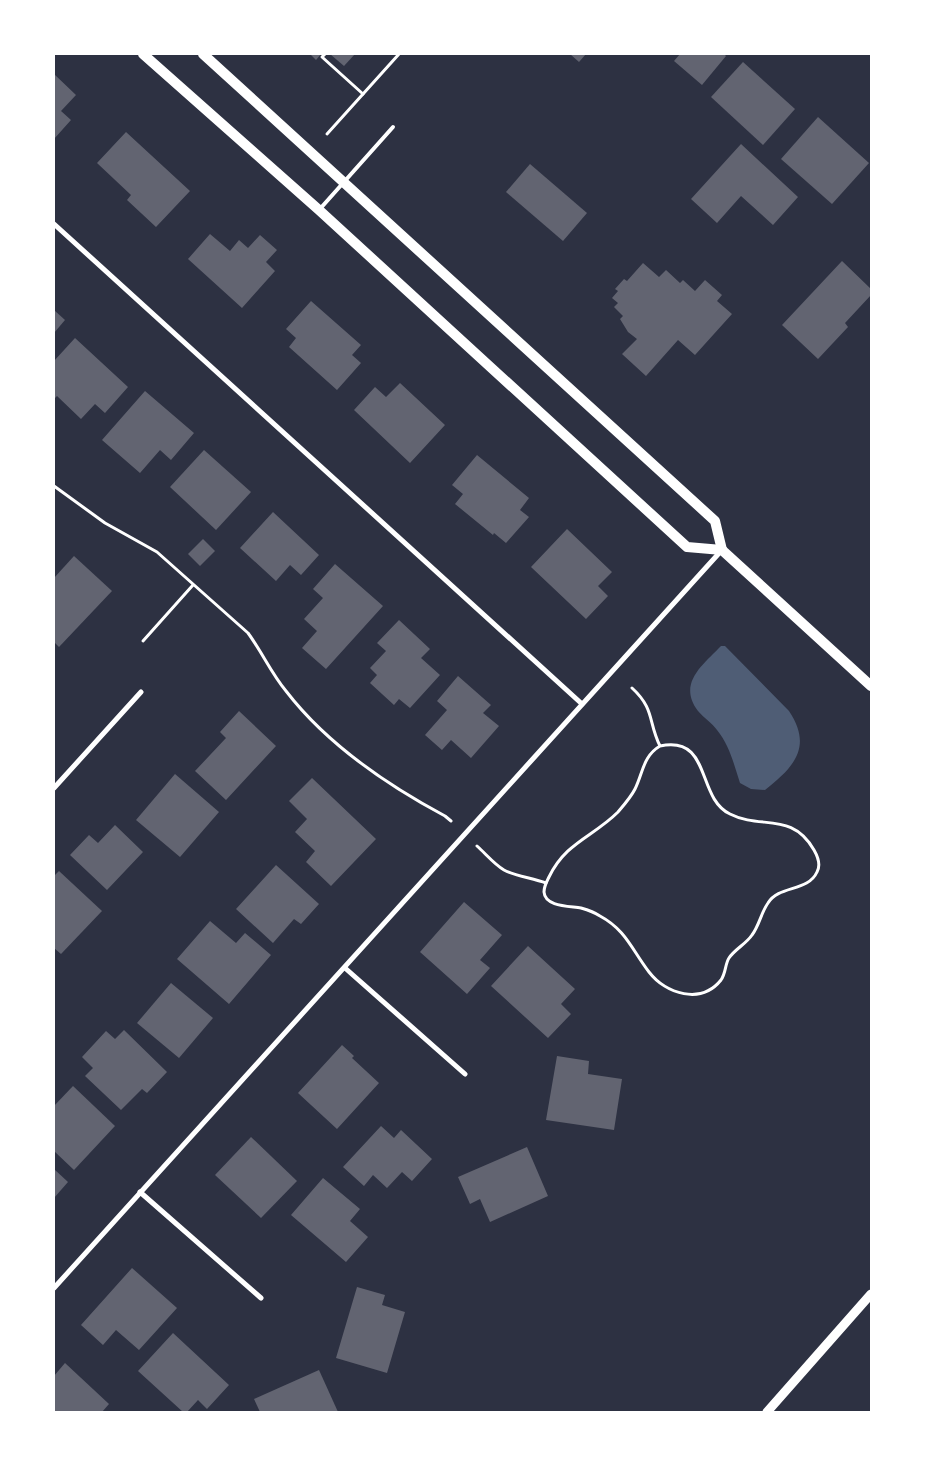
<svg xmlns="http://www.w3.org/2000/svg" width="925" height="1466" font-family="'Playfair Display',serif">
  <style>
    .water { fill: #4f5d75 }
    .building { fill: #626471 }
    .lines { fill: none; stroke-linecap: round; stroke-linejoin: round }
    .path { stroke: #fff; stroke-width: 3 }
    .service { stroke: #fff; stroke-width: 4 }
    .minor { stroke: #fff; stroke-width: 5 }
    .tertiary { stroke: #fff; stroke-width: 9 }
    .secondary { stroke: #fff; stroke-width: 10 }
  </style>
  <rect width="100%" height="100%" fill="#2d3142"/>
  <!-- water -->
  <path class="water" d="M721,646h4l64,65c24,36 5,56 -24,79l-14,-1 -11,-6c-6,-18 -10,-37 -23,-53 -5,-7 -13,-12 -19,-19 -21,-28 5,-46 23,-65z"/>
  <!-- building -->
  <g class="building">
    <path d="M310,54h11l-5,6z"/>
    <path d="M330,54h25l-11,12z"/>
    <path d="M570,54h16l-7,8z"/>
    <path d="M680,54h44l2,2 -24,29 -28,-24z"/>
    <path d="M743,62l52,47 -32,36 -52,-48z"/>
    <path d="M54,74l22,21 -15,16 10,9 -17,19z"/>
    <path d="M818,117l51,46 -37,41 -51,-45z"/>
    <path d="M126,132l64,59 -34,36 -29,-27 4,-5 -34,-32z"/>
    <path d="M741,144l57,53 -25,28 -32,-29 -24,27 -26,-24z"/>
    <path d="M530,164l57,49 -24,28 -57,-49z"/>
    <path d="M210,234l20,17 9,-11 9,8 12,-13 17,15 -11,12 9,9 -33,37 -54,-49z"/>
    <path d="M842,261l29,28v6l-26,28 3,4 -30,32 -36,-34z"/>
    <path d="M643,263l16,14 7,-7 14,13 3,-3 12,11 10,-11 17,15 -5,6 15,13 -37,41 -17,-15 -32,36 -24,-22 15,-15 -9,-7 -8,-13 3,-3 -9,-9 4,-4 -6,-5 6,-7 -3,-2 9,-10 3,2z"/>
    <path d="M311,301l50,44 -9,10 9,8 -24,27 -48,-43 7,-9 -10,-9z"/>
    <path d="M54,310l11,10 -11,13z"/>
    <path d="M75,338l53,49 -23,26 -10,-9 -14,15 -24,-23 -3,3v-38z"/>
    <path d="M400,383l45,42 -35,38 -56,-53 21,-23 11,10z"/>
    <path d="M145,391l49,42 -23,27 -11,-10 -20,23 -38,-33z"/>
    <path d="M204,450l47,42 -35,38 -46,-43z"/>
    <path d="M477,455l52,43 -9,12 9,7 -23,26 -12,-10 -1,2 -38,-31 8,-10 -11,-9z"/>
    <path d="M273,512l46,43 -18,20 -11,-10 -14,16 -36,-33z"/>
    <path d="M567,529l45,43 -14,14 10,10 -22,23 -55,-52z"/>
    <path d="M203,539l12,12 -15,15 -12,-12z"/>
    <path d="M74,556l38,35 -53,56 -5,-5v-64z"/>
    <path d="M335,564l48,42 -57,63 -24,-21 15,-17 -13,-12 19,-21 -10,-9z"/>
    <path d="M399,620l31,29 -9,9 19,17 -30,33 -11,-9 -5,6 -24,-22 7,-8 -7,-7 16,-17 -9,-8z"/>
    <path d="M458,676l33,29 -8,8 16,13 -28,32 -20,-18 -9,10 -17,-15 22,-25 -10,-9z"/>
    <path d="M239,711l37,35 -50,54 -31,-29 31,-33 -6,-6z"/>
    <path d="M175,774l44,38 -39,45 -44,-37z"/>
    <path d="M312,778l64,61 -45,47 -25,-24 9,-11 -20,-19 12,-13 -18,-18z"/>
    <path d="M115,825l28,27 -36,38 -37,-35 19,-20 9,8z"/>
    <path d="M276,865l43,39 -18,20 -7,-5 -21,24 -37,-34z"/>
    <path d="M59,871l43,40 -41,43 -7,-6v-72z"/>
    <path d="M464,902l38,33 -22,25 10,8 -23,26 -47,-42z"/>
    <path d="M210,921l26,22 9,-10 26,22 -42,49 -52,-45z"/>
    <path d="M528,946l47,43 -14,15 10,10 -23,24 -57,-52z"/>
    <path d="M171,983l42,35 -34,40 -42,-35z"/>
    <path d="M124,1030l43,42 -20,21 -5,-4 -21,21 -36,-34 8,-8 -11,-11 24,-26 9,8z"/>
    <path d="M342,1045l12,11 -2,2 27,25 -42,46 -39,-36z"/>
    <path d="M557,1056l32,5 -1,13 34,5 -8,51 -68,-10z"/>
    <path d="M73,1086l42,40 -41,44 -20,-19v-45z"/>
    <path d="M381,1126l13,12 7,-8 31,29 -20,22 -10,-9 -15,16 -14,-13 -9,11 -21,-19z"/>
    <path d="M251,1137l46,44 -36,37 -46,-43z"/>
    <path d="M527,1147l21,49 -58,26 -10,-23 -10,5 -12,-27z"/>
    <path d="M54,1169l14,13 -14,16z"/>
    <path d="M323,1178l37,31 -10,12 18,16 -22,25 -55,-47z"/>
    <path d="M132,1268l45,40 -38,42 -23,-20 -13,15 -22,-20z"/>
    <path d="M357,1287l28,8 -3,10 23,7 -18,61 -51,-15z"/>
    <path d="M173,1333l56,52 -22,24 -9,-9 -11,12h-4l-45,-41z"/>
    <path d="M65,1363l44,41 -7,8h-48v-36z"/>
    <path d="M319,1370l19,42h-78l-6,-13z"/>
  </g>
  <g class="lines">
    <!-- path -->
    <g class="path">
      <path d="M325,54l-3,3 41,37"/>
      <path d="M327,134l72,-80"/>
      <path d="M54,486l51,37 52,29 91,81c14,19 23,40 38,58 40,52 101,94 159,125l6,5"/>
      <path d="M143,641l50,-56"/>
      <path d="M632,688c23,21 16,34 28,58 52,-11 36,52 70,68 31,16 62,-3 84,36 4,7 7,15 3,22 -9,20 -38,13 -49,31 -7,10 -9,23 -16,32 -6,9 -17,14 -23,23 -4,6 -3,15 -8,22 -20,25 -55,14 -72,-8 -17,-22 -23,-42 -49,-56 -6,-4 -12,-6 -19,-8 -11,-2 -36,-1 -37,-16 0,-6 3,-11 5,-15 17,-35 44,-40 69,-65 6,-7 13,-15 17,-23 8,-16 8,-33 25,-43"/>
      <path d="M477,846c9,8 17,18 27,24 11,6 29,8 42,13"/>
    </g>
    <!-- service -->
    <path class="service" d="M319,210l74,-83"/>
    <!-- minor -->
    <g class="minor">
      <path d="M54,224l528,480"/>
      <path d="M54,788l87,-96"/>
      <path d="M345,968l120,106"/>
      <path d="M140,1192l121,106"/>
      <path d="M54,1288l667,-737"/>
    </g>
    <!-- tertiary -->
    <path class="tertiary" d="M767,1412l104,-118"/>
    <!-- secondary -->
    <g class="secondary">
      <path d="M143,54l176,156 368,337 35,3"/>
      <path d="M203,54l512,467 7,29"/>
      <path d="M722,550l149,136"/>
    </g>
  </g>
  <!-- border -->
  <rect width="925" height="1466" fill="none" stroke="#ffffff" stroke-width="110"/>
</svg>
